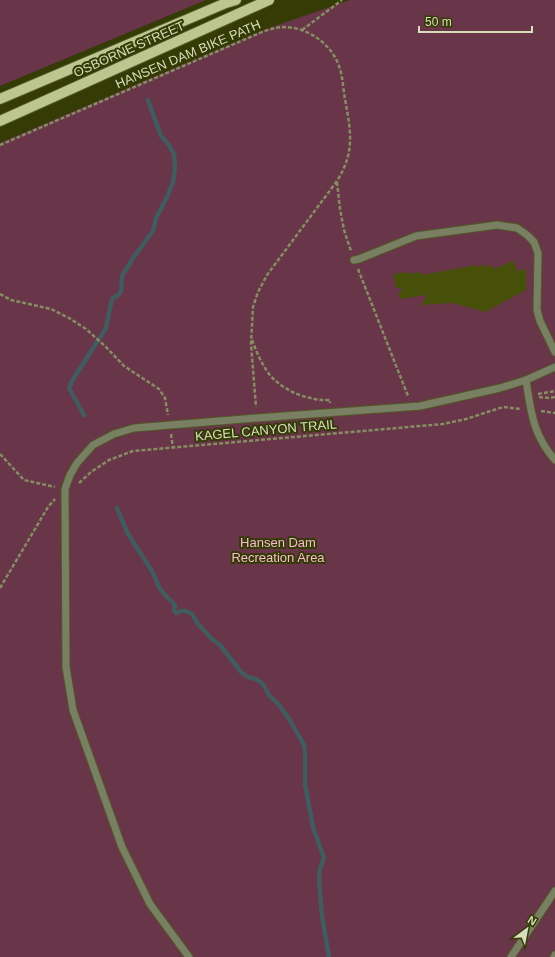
<svg xmlns="http://www.w3.org/2000/svg" width="555" height="957" font-family="Arial,sans-serif">
  <style>
    .green { fill: #683549 }
    .lines { fill: none; stroke-linecap: round; stroke-linejoin: round }
    .stream { stroke: #415b5e; stroke-width: 4.5 }
    .building { fill: #475009 }
    .lane-casing { stroke: #525826; stroke-width: 9 }
    .primary-casing { stroke: #525826; stroke-width: 12 }
    .path { stroke: #878d62; stroke-width: 2.5; stroke-dasharray: 4 2; stroke-linecap: butt }
    .lane { stroke: #797f63; stroke-width: 7 }
    .primary { stroke: #bcc68e; stroke-width: 10 }
    .labels { text-anchor: middle; dominant-baseline: central; stroke-width: 4; stroke-linejoin: round; paint-order: stroke }
    .street-label { font-size: 13px; fill: #d8debd; stroke: #343b05 }
    .park-label { font-size: 13px; fill: #f6bccf; stroke: #343b05 }
  </style>
  <rect width="100%" height="100%" fill="#343b05"/>
  <!-- green -->
  <g class="green">
    <path d="M0,0h206l-206,86z"/>
    <path d="M350,0h205v957h-555v-814l266,-114z"/>
  </g>
  <g class="lines">
    <!-- stream -->
    <g class="stream">
      <path d="M84,415l-15,-27 3,-7 34,-53 5,-25 2,-5 5,-3 3,-4 1,-15 11,-18 20,-27 3,-13 11,-21 6,-15 2,-14 -1,-14 -5,-9 -8,-9 -13,-36"/>
      <path d="M117,508l11,26 24,37 7,16 6,8 10,10 -1,5 2,3 5,-2h5l6,3 6,10 14,15 8,6 21,27 7,5 8,2 7,5 6,11 11,11 11,16 13,23 1,8v31l8,43 11,31 -4,10 -1,11 3,37 7,41"/>
    </g>
  </g>
  <!-- building -->
  <path class="building" d="M513,261l5,10 8,-2v21l-41,22 -32,-9 -32,2 6,-10 -27,4 -2,-7h3v-4h-5l-3,-14 15,-2v2l12,-2 1,3 56,-10 1,3 5,-4 2,3 7,-2 2,4z"/>
  <g class="lines">
    <defs>
      <g id="lane">
        <path d="M354,260l5,-1 57,-23 81,-11 20,3 10,7 7,7 4,11 -1,57 3,11 15,31"/>
        <path d="M526,380c5,32 7,55 29,80"/>
        <path d="M189,957l-39,-53 -28,-57 -49,-137 -7,-43 -1,-178 5,-14 7,-12 16,-18 21,-11 20,-6 123,-10 163,-12 80,-18 26,-8 29,-13"/>
        <path d="M511,957l44,-66"/>
        <path d="M554,957l1,-2"/>
      </g>
      <g id="primary">
        <path d="M0,99l226,-96 10,-3"/>
        <path d="M0,121l269,-121"/>
      </g>
    </defs>
    <!-- lane casing -->
    <use href="#lane" class="lane-casing"/>
    <!-- primary casing -->
    <use href="#primary" class="primary-casing"/>
    <!-- path -->
    <g class="path">
      <path d="M302,30l40,-30"/>
      <path d="M0,145l262,-113c8,-3 16,-5 24,-5 23,1 46,18 53,39 4,11 4,23 6,33 6,33 10,53 -8,82l-70,94 -9,17 -5,15 -2,37 5,63"/>
      <path d="M337,182l3,27 4,21 7,21"/>
      <path d="M358,269l50,127"/>
      <path d="M0,294l11,6 40,9 18,9 17,11 20,18 18,19 35,23 6,9 3,17"/>
      <path d="M252,340c4,10 8,21 15,31 8,13 29,25 44,27 6,2 12,2 19,2v3"/>
      <path d="M538,394l17,-3"/>
      <path d="M539,397l10,1 6,-1"/>
      <path d="M541,411l14,2"/>
      <path d="M171,434l2,14"/>
      <path d="M0,454l24,26 31,7"/>
      <path d="M79,483l12,-11 18,-12 24,-9 310,-27 23,-5 37,-12 18,2"/>
      <path d="M0,588l48,-81 7,-8"/>
    </g>
    <!-- lane -->
    <use href="#lane" class="lane"/>
    <!-- primary -->
    <use href="#primary" class="primary"/>
  </g>
  <g class="labels">
    <!-- street labels -->
    <g class="street-label">
      <text transform="translate(129 49) rotate(-24)">OSBORNE STREET</text>
      <text transform="translate(188 54) rotate(-23)">HANSEN DAM BIKE PATH</text>
      <text transform="translate(266 430) rotate(-5)">KAGEL CANYON TRAIL</text>
    </g>
    <!-- park labels -->
    <g class="park-label">
      <text x="278" y="542">Hansen Dam<tspan x="278" dy="15">Recreation Area</tspan></text>
    </g>
  </g>
  <!-- north arrow -->
  <g transform="translate(527 929) rotate(32)" stroke="#343b05" stroke-width="3" paint-order="stroke">
  <path d="M0-3L7 15L0 10L-7 15Z" fill="#d8debd"/>
  <text y="-6" font-size="11" font-weight="bold" text-anchor="middle" fill="#d8debd">N</text>
  </g>
  <!-- scale -->
  <path d="M419 26v6h113v-6" fill="none" stroke="#d8debd" stroke-width="2"/>
  <text x="425" y="26" font-size="12" fill="#d8debd" stroke="#343b05" stroke-width="3" paint-order="stroke">50 m</text>
</svg>
